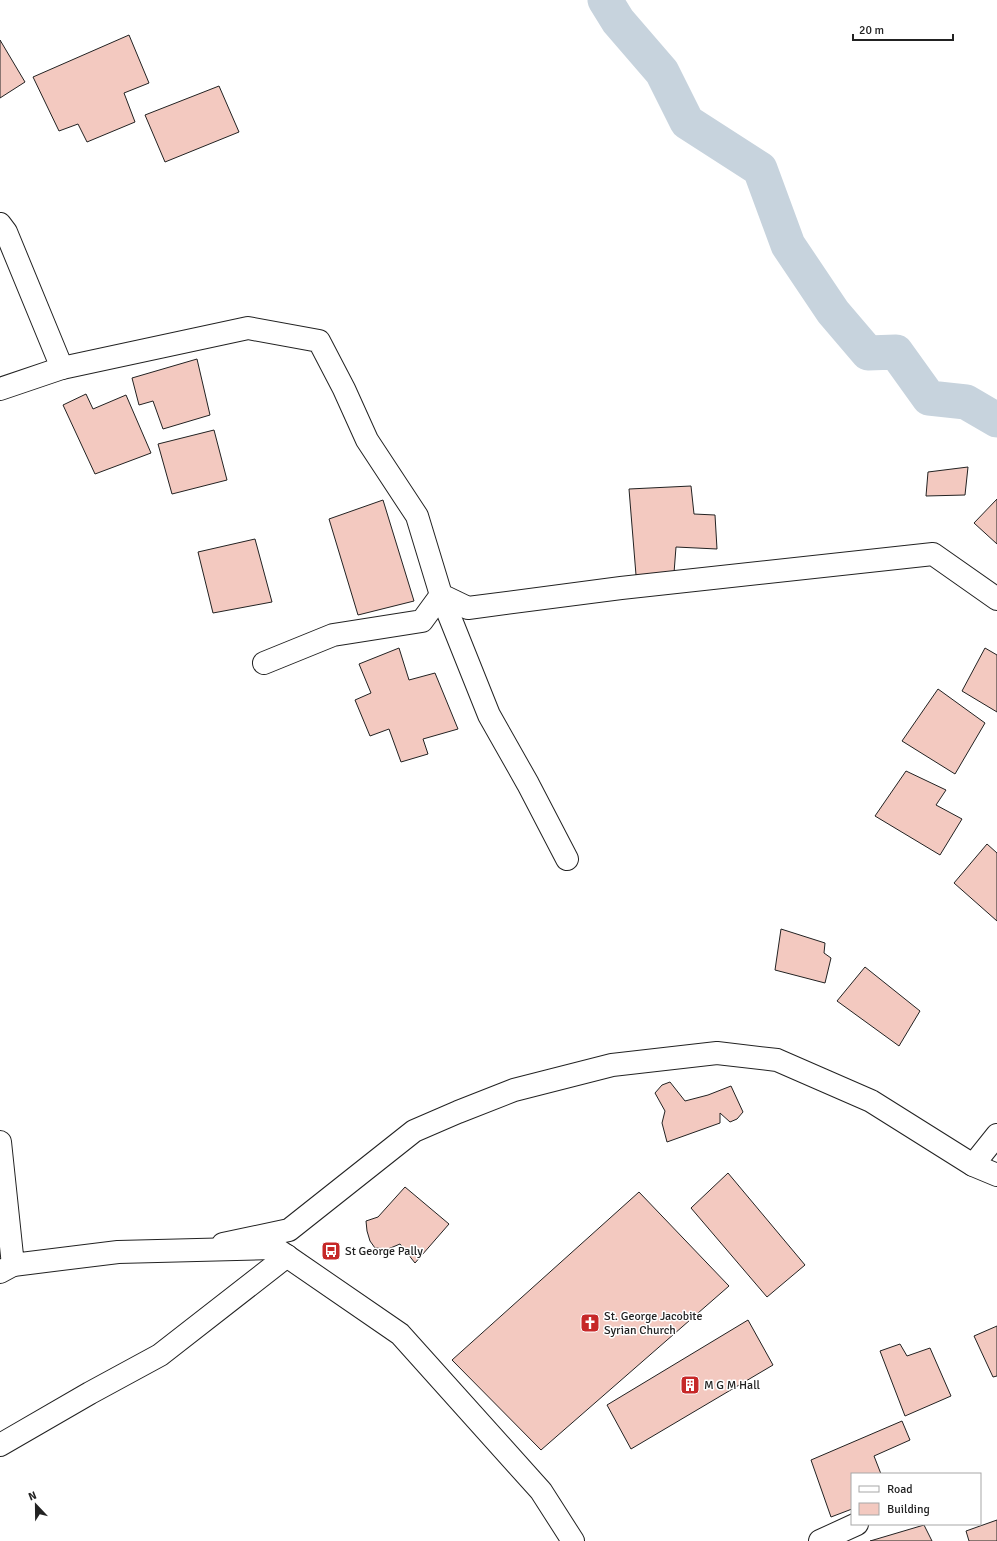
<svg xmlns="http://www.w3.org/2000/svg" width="997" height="1541" font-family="Signika,sans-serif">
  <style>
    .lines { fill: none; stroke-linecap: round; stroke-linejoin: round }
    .canal { stroke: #c7d3dd; stroke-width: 35 }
    .building { fill: #f3c9c0; stroke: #222 }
    .minor-casing { stroke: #222; stroke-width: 24 }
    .tertiary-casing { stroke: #222; stroke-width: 24 }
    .minor { stroke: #fff; stroke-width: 22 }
    .tertiary { stroke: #fff; stroke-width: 22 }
    .labels { text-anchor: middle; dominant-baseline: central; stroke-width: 3; stroke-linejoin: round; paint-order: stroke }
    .poi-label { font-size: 12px; fill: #222; stroke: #fff; text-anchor: start }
  </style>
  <rect width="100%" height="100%" fill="#fff"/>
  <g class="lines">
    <!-- canal -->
    <path class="canal" d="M605,0l13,21 44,51 25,50 73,47 28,76 45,67 35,41 28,-1 33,46 37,4 31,18"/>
  </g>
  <!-- building -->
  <g class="building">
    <path d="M129,35l20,48 -25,10 11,29 -48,20 -9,-18 -19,7 -26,-54z"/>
    <path d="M0,40l25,42 -25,16z"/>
    <path d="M219,86l20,46 -74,30 -20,-47z"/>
    <path d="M197,359l13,56 -47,14 -10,-28 -14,4 -7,-27z"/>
    <path d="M86,394l7,15 33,-14 25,58 -56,21 -32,-69z"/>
    <path d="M214,430l13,50 -55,14 -14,-50z"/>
    <path d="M968,467l-3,28 -39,1 2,-24z"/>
    <path d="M691,486l3,28 21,1 2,34 -41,-2 -2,26 -38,2 -7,-86z"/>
    <path d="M997,499v45l-23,-21z"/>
    <path d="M383,500l31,101 -56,14 -29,-96z"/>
    <path d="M255,539l17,63 -59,11 -15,-61z"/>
    <path d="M399,648l10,32 26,-7 23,56 -35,10 5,15 -27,8 -12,-33 -19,7 -15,-36 16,-7 -12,-29z"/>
    <path d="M985,648l12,7v57l-35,-21z"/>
    <path d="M938,689l47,34 -30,51 -53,-33z"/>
    <path d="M906,771l40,19 -10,15 26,14 -22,36 -65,-39z"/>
    <path d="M987,844l10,9v68l-43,-38z"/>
    <path d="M781,929l44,14 -1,10 7,5 -6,25 -50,-13z"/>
    <path d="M865,967l55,44 -21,35 -62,-45z"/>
    <path d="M670,1082l15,19 23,-6 23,-9 12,26 -6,7 -7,3 -10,-9v10l-53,19 -5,-19 3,-12 -10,-18 7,-8z"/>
    <path d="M728,1173l77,92 -38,32 -76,-89z"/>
    <path d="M405,1187l44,37 -34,39 -15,-19 -12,5 -13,-1 -5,-7 -3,-10 -1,-10 12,-4z"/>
    <path d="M639,1192l90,94 -188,164 -89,-90z"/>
    <path d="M748,1320l25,45 -142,84 -24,-44z"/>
    <path d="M997,1326v50l-4,1 -19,-41z"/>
    <path d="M900,1344l7,12 23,-8 21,48 -46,20 -25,-65z"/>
    <path d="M902,1421l8,19 -36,16 7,18h-29v35l-21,8 -20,-57z"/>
    <path d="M997,1520v21h-28l-3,-10z"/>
    <path d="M924,1525l8,16h-62z"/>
  </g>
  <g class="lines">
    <defs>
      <g id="minor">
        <path d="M0,224l6,8 56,136"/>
        <path d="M0,389l62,-21 186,-40 71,13 25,48 23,51 50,76 24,79 27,13 153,-20 312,-34 64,45"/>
        <path d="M441,595l48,120 39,69 39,75"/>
        <path d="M264,663l69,-28 89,-14 19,-26"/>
        <path d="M973,1165l24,-30"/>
        <path d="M223,1244l66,-14 125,-99 44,-19 56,-22 98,-25 105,-12 60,7 94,41 102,64 24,10"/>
        <path d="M0,1272l13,-7"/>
        <path d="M0,1445l90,-52 70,-38 127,-99"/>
        <path d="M820,1541l37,-17"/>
      </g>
      <path id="tertiary" d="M0,1142l13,123 105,-13 157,-4 125,86 141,157 32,50"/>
    </defs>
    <!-- minor casing -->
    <use href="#minor" class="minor-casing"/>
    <!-- tertiary casing -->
    <use href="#tertiary" class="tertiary-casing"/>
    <!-- minor -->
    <use href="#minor" class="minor"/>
    <!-- tertiary -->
    <use href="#tertiary" class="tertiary"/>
  </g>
  <!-- icons -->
  <defs>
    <symbol id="bus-square" viewBox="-11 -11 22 22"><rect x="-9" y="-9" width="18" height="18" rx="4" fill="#c62828" stroke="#fff"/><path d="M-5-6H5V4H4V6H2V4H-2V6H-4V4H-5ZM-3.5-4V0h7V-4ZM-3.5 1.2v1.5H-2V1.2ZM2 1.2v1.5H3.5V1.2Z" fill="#fff"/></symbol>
    <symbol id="church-square" viewBox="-11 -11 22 22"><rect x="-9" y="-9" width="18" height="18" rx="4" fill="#c62828" stroke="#fff"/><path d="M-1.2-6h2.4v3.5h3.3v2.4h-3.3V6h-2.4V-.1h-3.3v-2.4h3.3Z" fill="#fff"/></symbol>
    <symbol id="building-square" viewBox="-11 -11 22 22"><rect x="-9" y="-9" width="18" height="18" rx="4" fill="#c62828" stroke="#fff"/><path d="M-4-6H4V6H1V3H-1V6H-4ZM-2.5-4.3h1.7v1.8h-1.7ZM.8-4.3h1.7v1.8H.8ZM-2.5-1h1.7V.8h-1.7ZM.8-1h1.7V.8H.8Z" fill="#fff"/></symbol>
  </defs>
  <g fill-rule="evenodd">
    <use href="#bus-square" x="320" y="1240" width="22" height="22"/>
    <use href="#church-square" x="579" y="1312" width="22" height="22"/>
    <use href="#building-square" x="679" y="1374" width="22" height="22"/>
  </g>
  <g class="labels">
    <!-- poi labels -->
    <g class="poi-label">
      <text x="345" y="1251">St George Pally</text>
      <text x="604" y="1316">St. George Jacobite<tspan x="604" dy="14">Syrian Church</tspan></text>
      <text x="704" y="1385">M G M Hall</text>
    </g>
  </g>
  <!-- legend -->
  <rect x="851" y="1473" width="130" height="52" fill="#ffffff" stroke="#a7a7a7"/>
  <rect x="859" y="1486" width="20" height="6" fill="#ffffff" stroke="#a7a7a7"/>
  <text x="887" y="1493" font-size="12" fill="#222222">Road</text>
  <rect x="859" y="1503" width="20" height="12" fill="#f3c9c0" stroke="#a7a7a7"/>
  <text x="887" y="1513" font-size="12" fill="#222222">Building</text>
  <!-- north arrow -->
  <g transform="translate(36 1505) rotate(338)" stroke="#ffffff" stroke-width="3" paint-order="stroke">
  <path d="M0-3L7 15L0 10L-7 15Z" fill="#222222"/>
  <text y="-6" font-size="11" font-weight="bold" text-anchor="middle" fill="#222222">N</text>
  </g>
  <!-- scale -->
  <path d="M853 34v6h100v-6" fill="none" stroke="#222222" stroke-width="2"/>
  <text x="859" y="34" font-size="12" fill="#222222" stroke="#ffffff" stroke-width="3" paint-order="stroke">20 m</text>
</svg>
